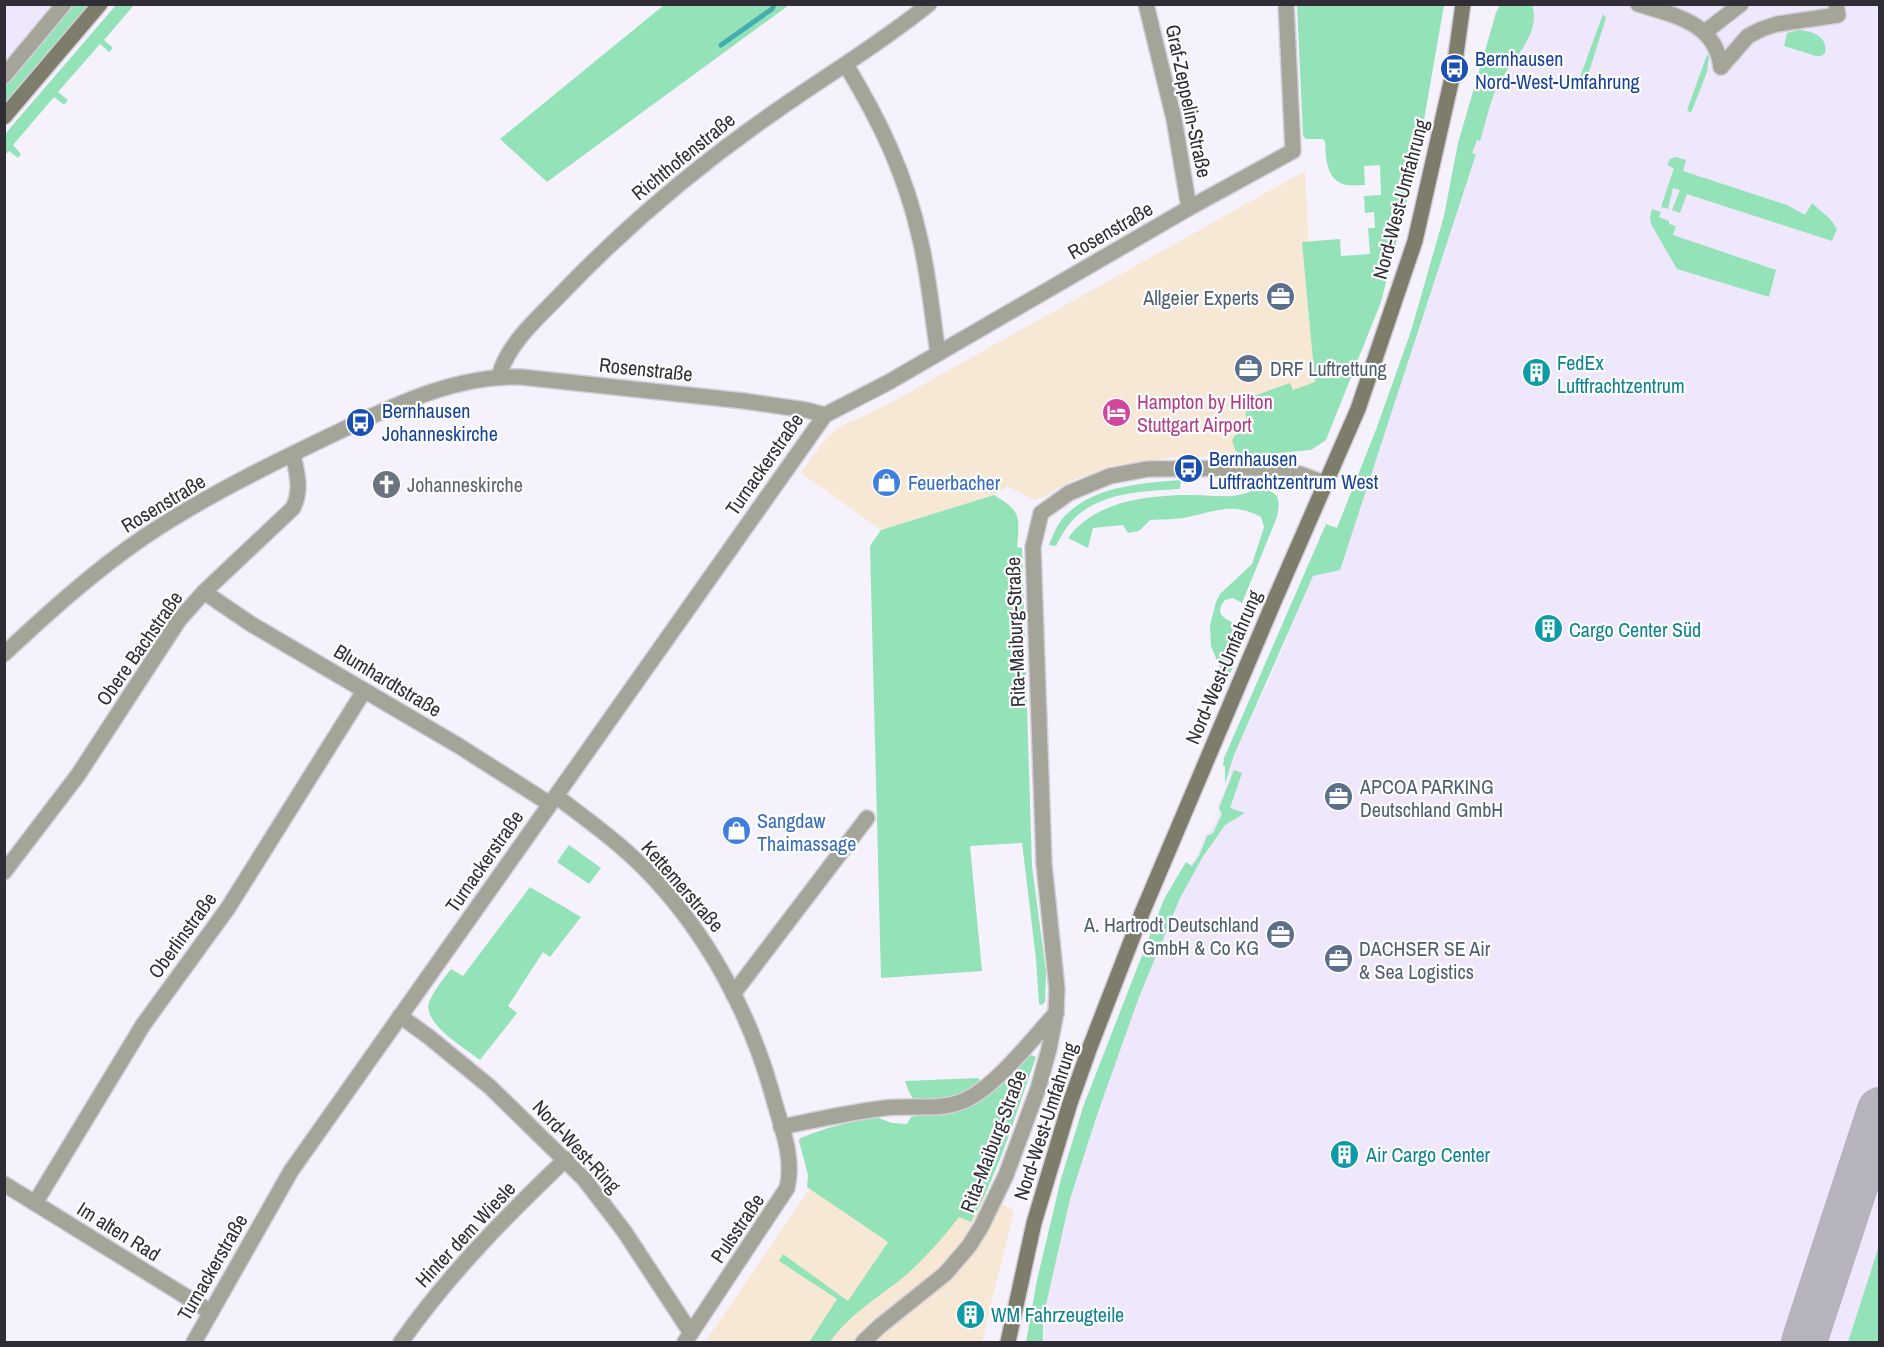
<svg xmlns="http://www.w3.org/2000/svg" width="1884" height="1347" font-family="'Archivo Narrow',sans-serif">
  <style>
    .commercial { fill: #f7e8d5 }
    .built { fill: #efe7fb }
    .green { fill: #94e2b7 }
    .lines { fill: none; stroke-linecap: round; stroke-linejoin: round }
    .stream { stroke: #44aeaf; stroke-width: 5 }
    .taxiway { stroke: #b7b3be; stroke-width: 46 }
    .minor-casing { stroke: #d3cfd9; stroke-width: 18 }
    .secondary-casing { stroke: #d3cfd9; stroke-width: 18 }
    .minor { stroke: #a5a498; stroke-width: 15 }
    .secondary { stroke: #7e7d6c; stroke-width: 15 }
    .labels { text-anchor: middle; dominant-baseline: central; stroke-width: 4.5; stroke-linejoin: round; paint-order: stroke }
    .transit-label { font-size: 20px; fill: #164399; stroke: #fff; text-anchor: start }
    .street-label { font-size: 20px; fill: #312d36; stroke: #fff }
    .service-label { font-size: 20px; fill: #4e5e75; stroke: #fff; text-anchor: start }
    .culture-label { font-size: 20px; fill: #0d838f; stroke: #fff; text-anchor: start }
    .hotel-label { font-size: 20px; fill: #b23c85; stroke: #fff; text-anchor: start }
    .shop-label { font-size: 20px; fill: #366cbe; stroke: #fff; text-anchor: start }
    .worship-label { font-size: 20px; fill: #5b616d; stroke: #fff; text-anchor: start }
  </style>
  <rect width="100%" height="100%" fill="#f6f2fd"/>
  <!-- commercial -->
  <g class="commercial">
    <path d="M1305,171l11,213 -73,67 1,5 -71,1 -63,11 -32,10 -24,12 -10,7 -9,3 -28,-14 -13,9 -113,35 -80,-57 23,-32 15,-14 42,-19z"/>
    <path d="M890,1134l124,77 -32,131h-277l108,-158z"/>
  </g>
  <!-- built -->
  <g class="built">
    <path d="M5,5h51l-51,60z"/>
    <path d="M1500,5h379v1337h-835l3,-67 20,-92 108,-293 22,-35 9,-21 5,-4 8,-17 -2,-7 9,-19 8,-33 36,-76 61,-145 10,-7 67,-173 70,-265 17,-76z"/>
  </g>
  <!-- green -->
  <g class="green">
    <path d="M117,4l17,1 -30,35 9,8 -4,4 -9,-8 -42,48 10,8 -4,5 -10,-8 -41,48 8,9 -3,4 -9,-7 -4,4v-21z"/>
    <path d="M74,5h15l-84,99v-18z"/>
    <path d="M664,5h125l-242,177 -47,-43z"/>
    <path d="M1297,5h147l-27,155 -36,142 -55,138 -15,10 -67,6 -9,-6 -3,-10 14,-22 -1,-19 45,-16 3,7 22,-8 -13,-140 38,-3 1,17 29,-2 -2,-26h7l-1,-16 -9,1 -1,-17 17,-1 -1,-30 -16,1 1,19c-6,0 -13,1 -19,0 -21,-5 -20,-29 -21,-44l-3,-2h-16l-3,-3z"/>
    <path d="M1500,5h32c10,29 -20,54 -33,78 -9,17 -13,39 -19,58l-3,-1 -5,13 4,1 -136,416 -27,6 -79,179 -9,29v-18h-2l1,-8 102,-234 11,4 40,-101 34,-96 33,-115 14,-73 38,-130z"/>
    <path d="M1603,14l3,4 -19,60 -4,4 -3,-5z"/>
    <path d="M1799,30c13,1 29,6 26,23l-4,3h-5l-32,-10 3,-13z"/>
    <path d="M1707,55l2,1 -2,16 -16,41 -4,-3z"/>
    <path d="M1676,157l10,3 -3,11 104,34 18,10 7,-12 19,17 6,9 -5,12 -145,-47 -7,19 -8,-3 8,-20 -7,-2 -5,21 -7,-2 13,-39 -7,-3 3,-6z"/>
    <path d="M1652,209l9,3 -2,5 10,4v3l7,2 -3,9 103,35 -7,27 -92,-28 -26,-45 -1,-7z"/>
    <path d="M1181,480l-1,9c-36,2 -83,3 -109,33 -6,7 -11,16 -15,24l-7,-1c4,-10 8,-21 16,-29 28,-30 77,-33 116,-36z"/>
    <path d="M1257,489c22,1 24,9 20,28l-35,86 -9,-5 -8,2c-9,10 -5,17 7,22l1,11 5,3 -3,27 -15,31 -6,-3 6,-23 -9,-22 -1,-21 6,-23 4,-8 32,-30 12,-37 -3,-10c-28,-15 -44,-6 -73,0 -12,3 -25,2 -38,3l-11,11 -11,2 -5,-8 -30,3 -5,20 -20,-10c28,-38 81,-43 126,-43 12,0 25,2 37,1 8,0 18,-4 26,-7z"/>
    <path d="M994,495c27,16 26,21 23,52l5,1 10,318 14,106 -1,30 -3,3 -3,-1 -3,-45 -14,-116 -52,3 12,125 -101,7 -11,-432 11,-16z"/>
    <path d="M1234,770l8,3 -12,35 15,5 -20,12 -23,33 -22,40 -41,99 -42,118 -27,84 -27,119v24h-17l11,-62 24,-101 22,-72 81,-208 22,-37 6,4 7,-10 8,-20 6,-3 9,-19 -3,-6z"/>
    <path d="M569,845l32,23 -12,16 -32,-22z"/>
    <path d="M530,887l51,30 -31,40 -7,-5 -35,54 9,7 -37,47c-15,-12 -61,-38 -50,-60 5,-11 14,-22 21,-31l12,7z"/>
    <path d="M1026,1053l10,4c-20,55 -36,113 -65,165l-12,-5c-17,22 -32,39 -53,58 -25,21 -57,39 -76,67h-18l-2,-1 27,-42 -58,-38 4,-7 65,47 40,-59 -81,-55 1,-12 -9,-34 1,-3 28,-10 39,-10 9,-1 16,6 15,1 4,-7c15,-5 31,-4 47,-6 28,-5 50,-38 68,-58z"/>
    <path d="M978,1078l4,5c-12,9 -56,26 -69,15 -4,-4 -6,-12 -8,-17z"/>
    <path d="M1879,1246v96h-31z"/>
  </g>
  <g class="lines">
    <!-- stream -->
    <path class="stream" d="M721,45l51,-36 2,-5"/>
    <!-- taxiway -->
    <path class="taxiway" d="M1804,1342l76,-232"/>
    <defs>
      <g id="minor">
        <path d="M1146,4l28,115 15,89"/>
        <path d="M1638,4c37,12 77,18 83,63"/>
        <path d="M1705,32l36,-28"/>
        <path d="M846,65c34,56 60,110 74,174 9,37 12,76 18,114"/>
        <path d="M1721,67l27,-31 14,-7 15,-5 61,-9 -2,-11"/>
        <path d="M4,76l60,-72"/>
        <path d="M499,376c9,-33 39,-58 62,-82 66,-69 137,-129 215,-183 51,-36 104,-67 153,-107"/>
        <path d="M204,592l47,32 208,122 91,58"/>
        <path d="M4,654c45,-42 89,-82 140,-117 61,-41 129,-74 196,-106 57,-27 117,-56 181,-54l223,24 62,9 19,5"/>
        <path d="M556,796c30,23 61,45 88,72 64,65 108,148 131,236 8,27 19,56 12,84l-102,154"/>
        <path d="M4,872l74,-97 101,-155 25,-28 89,-84c9,-18 4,-35 0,-53"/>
        <path d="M733,994l134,-176"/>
        <path d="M400,1016l29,21 61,50 94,92 40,52 67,102"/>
        <path d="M781,1127c35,-7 69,-15 104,-19 26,-3 54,3 78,-7 32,-13 69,-62 93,-88"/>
        <path d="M4,1184l207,128"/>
        <path d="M35,1203l108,-178 85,-117 136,-217"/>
        <path d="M194,1342l97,-171 534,-756 64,-33 300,-174 104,-57 -7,-147"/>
        <path d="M401,1342c48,-68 105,-126 165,-183"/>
        <path d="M863,1342l17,-16 65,-52 24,-28 12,-19 25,-52 32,-86 11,-40 7,-36 1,-24 -13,-125 -11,-317 8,-34 28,-20 41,-17 38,-7 125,-1 27,6 27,10"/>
      </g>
      <g id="secondary">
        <path d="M4,117l96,-113"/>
        <path d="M1008,1342l26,-119 36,-120 20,-56 52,-134 133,-314 83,-190 57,-168 39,-172 9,-65"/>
      </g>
    </defs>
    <!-- minor casing -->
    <use href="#minor" class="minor-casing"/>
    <!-- secondary casing -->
    <use href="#secondary" class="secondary-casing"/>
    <!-- minor -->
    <use href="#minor" class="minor"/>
    <!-- secondary -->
    <use href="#secondary" class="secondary"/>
  </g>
  <!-- icons -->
  <defs>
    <symbol id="bus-disc" viewBox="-11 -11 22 22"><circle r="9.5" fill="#1a4fb4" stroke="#fff"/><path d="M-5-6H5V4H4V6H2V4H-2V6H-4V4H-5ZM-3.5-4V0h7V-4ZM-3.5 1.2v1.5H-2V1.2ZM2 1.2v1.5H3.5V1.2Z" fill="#fff"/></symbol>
    <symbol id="office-disc" viewBox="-11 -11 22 22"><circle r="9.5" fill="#5c6f8a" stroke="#fff"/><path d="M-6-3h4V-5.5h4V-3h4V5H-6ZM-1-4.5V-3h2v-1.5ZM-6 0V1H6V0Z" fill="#fff"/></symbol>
    <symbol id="building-disc" viewBox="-11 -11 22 22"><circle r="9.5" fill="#0f9aa8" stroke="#fff"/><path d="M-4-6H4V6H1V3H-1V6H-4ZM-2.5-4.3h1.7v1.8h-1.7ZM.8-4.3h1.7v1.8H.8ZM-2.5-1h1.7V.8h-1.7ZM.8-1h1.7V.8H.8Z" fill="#fff"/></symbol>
    <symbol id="hotel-disc" viewBox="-11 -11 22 22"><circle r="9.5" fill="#d1479c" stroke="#fff"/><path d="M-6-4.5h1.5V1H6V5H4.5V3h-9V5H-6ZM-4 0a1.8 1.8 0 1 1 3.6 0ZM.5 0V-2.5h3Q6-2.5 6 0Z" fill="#fff"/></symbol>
    <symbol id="shop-disc" viewBox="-11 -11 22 22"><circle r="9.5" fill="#3f7fe0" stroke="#fff"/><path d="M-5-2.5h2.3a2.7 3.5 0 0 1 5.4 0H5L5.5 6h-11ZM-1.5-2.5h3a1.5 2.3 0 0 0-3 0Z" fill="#fff"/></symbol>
    <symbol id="church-disc" viewBox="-11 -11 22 22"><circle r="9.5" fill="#6b7280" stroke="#fff"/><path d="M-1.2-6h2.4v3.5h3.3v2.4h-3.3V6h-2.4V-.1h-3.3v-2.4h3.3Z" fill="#fff"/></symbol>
  </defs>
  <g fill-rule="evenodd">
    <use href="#bus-disc" x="1438" y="52" width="33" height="33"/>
    <use href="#office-disc" x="1264" y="280" width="33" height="33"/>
    <use href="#office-disc" x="1232" y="352" width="33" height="33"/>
    <use href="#building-disc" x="1520" y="356" width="33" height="33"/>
    <use href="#hotel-disc" x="1100" y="396" width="33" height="33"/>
    <use href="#bus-disc" x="344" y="406" width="33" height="33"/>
    <use href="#bus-disc" x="1172" y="452" width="33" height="33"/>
    <use href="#shop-disc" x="870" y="466" width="33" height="33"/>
    <use href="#church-disc" x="370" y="468" width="33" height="33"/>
    <use href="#building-disc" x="1532" y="612" width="33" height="33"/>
    <use href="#office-disc" x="1322" y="780" width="33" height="33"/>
    <use href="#shop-disc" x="720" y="814" width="33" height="33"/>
    <use href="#office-disc" x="1264" y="918" width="33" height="33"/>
    <use href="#office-disc" x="1322" y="942" width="33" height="33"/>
    <use href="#building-disc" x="1328" y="1138" width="33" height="33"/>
    <use href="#building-disc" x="954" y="1298" width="33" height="33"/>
  </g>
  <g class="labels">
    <!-- transit labels -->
    <g class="transit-label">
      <text x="1475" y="58">Bernhausen<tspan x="1475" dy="23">Nord-West-Umfahrung</tspan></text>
      <text x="382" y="410">Bernhausen<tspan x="382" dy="23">Johanneskirche</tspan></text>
      <text x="1209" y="458">Bernhausen<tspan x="1209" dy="23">Luftfrachtzentrum West</tspan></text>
    </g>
    <!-- street labels -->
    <g class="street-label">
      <text transform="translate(1189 101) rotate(78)">Graf-Zeppelin-Straße</text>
      <text transform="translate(683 156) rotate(-39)">Richthofenstraße</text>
      <text transform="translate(1400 199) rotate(-75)">Nord-West-Umfahrung</text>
      <text transform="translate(1110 230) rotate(-30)">Rosenstraße</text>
      <text transform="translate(646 369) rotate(6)">Rosenstraße</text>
      <text transform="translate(764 464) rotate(-55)">Turnackerstraße</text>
      <text transform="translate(163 503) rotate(-31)">Rosenstraße</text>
      <text transform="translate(1015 632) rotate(-92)">Rita-Maiburg-Straße</text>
      <text transform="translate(139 648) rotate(-55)">Obere Bachstraße</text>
      <text transform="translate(1223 667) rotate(-67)">Nord-West-Umfahrung</text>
      <text transform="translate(388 680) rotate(31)">Blumhardtstraße</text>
      <text transform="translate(484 861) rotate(-55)">Turnackerstraße</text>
      <text transform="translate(683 886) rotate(49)">Kettemerstraße</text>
      <text transform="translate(182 935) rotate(-54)">Oberlinstraße</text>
      <text transform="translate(1045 1121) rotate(-72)">Nord-West-Umfahrung</text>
      <text transform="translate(993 1141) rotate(-69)">Rita-Maiburg-Straße</text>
      <text transform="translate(577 1146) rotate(47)">Nord-West-Ring</text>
      <text transform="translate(737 1228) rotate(-56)">Pulsstraße</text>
      <text transform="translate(119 1231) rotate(32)">Im alten Rad</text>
      <text transform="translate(465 1234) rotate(-47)">Hinter dem Wiesle</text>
      <text transform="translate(212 1267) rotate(-60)">Turnackerstraße</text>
    </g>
    <!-- service labels -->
    <g class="service-label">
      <text x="1259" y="297" text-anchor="end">Allgeier Experts</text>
      <text x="1270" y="368">DRF Luftrettung</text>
      <text x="1360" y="786">APCOA PARKING<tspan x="1360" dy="23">Deutschland GmbH</tspan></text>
      <text x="1259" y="924" text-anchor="end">A. Hartrodt Deutschland<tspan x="1259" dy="23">GmbH &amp; Co KG</tspan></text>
      <text x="1359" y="948">DACHSER SE Air<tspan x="1359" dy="23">&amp; Sea Logistics</tspan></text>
    </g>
    <!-- culture labels -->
    <g class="culture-label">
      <text x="1557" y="362">FedEx<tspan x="1557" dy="23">Luftfrachtzentrum</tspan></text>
      <text x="1569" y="629">Cargo Center Süd</text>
      <text x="1366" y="1154">Air Cargo Center</text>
      <text x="991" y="1314">WM Fahrzeugteile</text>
    </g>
    <!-- hotel labels -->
    <g class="hotel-label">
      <text x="1137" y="401">Hampton by Hilton<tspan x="1137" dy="23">Stuttgart Airport</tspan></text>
    </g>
    <!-- shop labels -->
    <g class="shop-label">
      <text x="908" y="482">Feuerbacher</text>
      <text x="757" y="820">Sangdaw<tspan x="757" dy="23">Thaimassage</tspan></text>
    </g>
    <!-- worship labels -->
    <g class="worship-label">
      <text x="407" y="484">Johanneskirche</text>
    </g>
  </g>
  <!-- border -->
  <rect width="1884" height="1347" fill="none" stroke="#312d36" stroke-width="12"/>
</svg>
